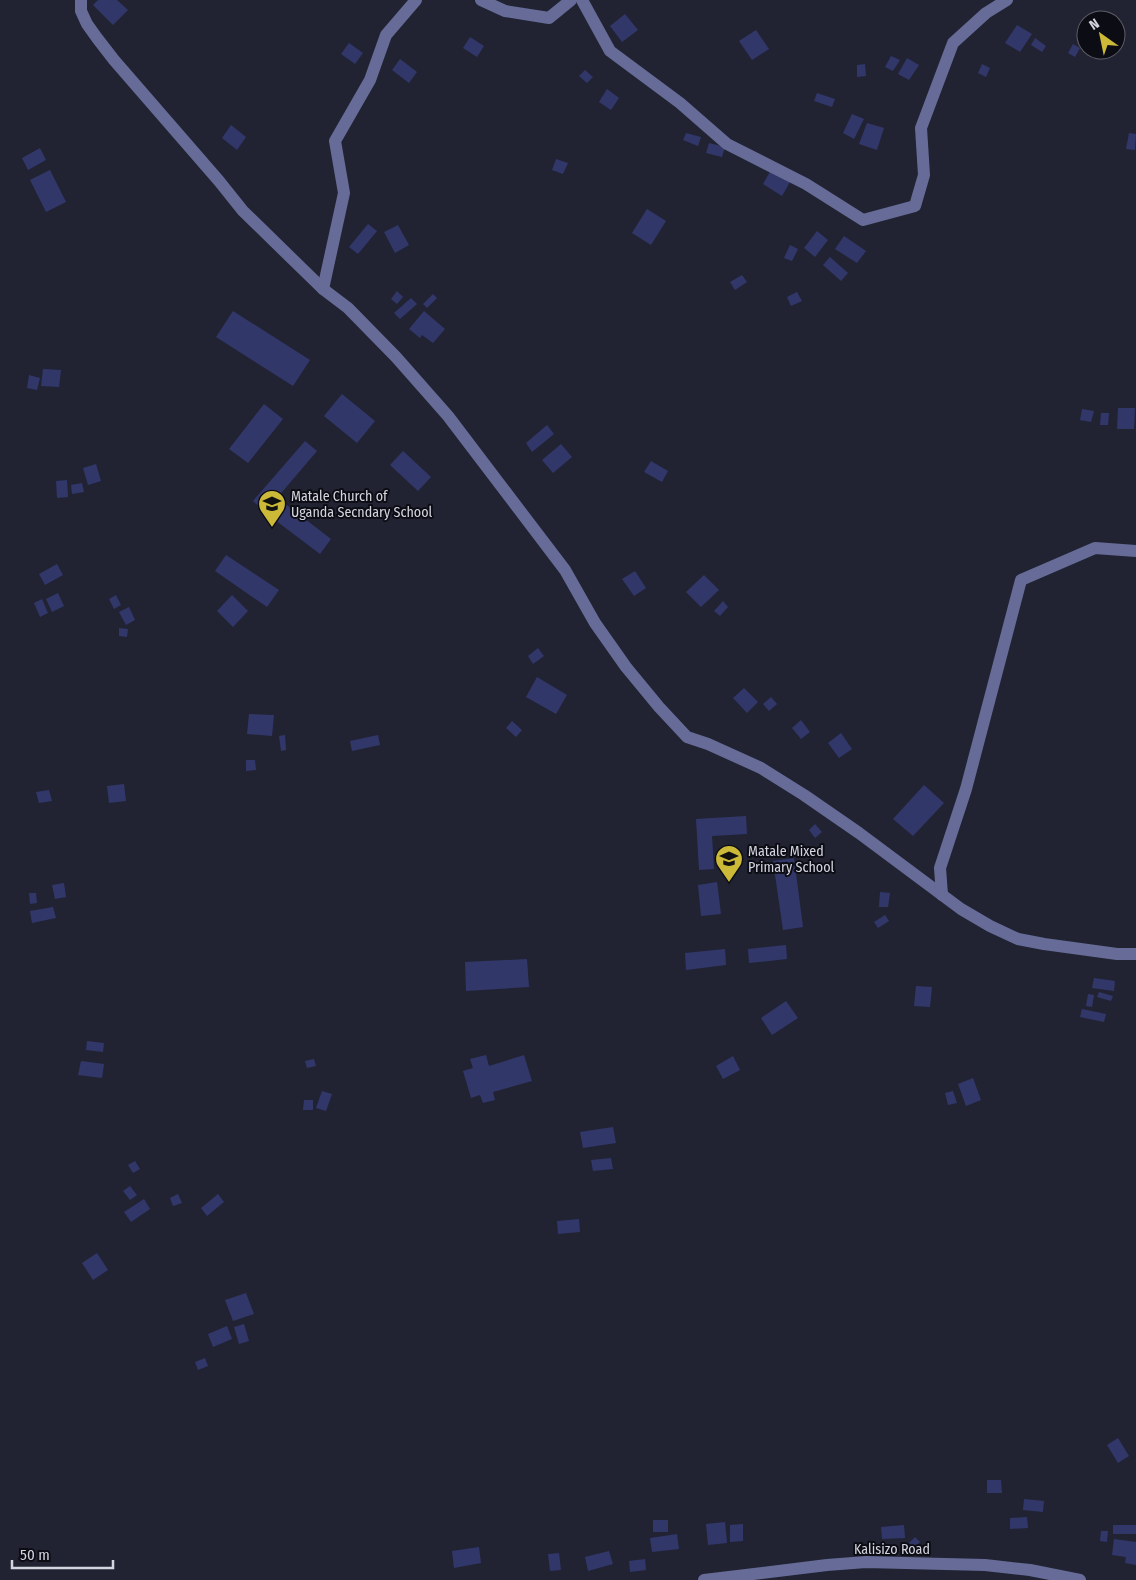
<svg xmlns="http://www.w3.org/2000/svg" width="1136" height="1580" font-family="'Fira Sans Condensed',sans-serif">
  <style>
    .building { fill: #32376a }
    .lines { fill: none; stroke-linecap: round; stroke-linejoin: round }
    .minor { stroke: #666c97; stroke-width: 12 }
    .labels { text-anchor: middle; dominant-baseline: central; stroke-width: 4; stroke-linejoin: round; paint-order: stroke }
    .poi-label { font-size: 14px; fill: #d3d5df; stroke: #0c0d14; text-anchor: start }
    .street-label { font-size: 14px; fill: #d3d5df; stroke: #0c0d14 }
  </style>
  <rect width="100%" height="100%" fill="#212333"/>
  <!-- building -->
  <g class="building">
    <path d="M98,0h19l11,10 -15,15 -20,-20z"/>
    <path d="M625,14l13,16 -16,12 -12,-16z"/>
    <path d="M1017,25l15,9 -12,18 -15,-9z"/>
    <path d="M756,30l13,19 -17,11 -13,-19z"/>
    <path d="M470,37l14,9 -7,11 -14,-9z"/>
    <path d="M1035,38l11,8 -4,6 -11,-7z"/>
    <path d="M349,43l14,10 -8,11 -14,-10z"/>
    <path d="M1073,44l7,4 -5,9 -7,-4z"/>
    <path d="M891,56l9,4 -7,11 -8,-4z"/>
    <path d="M907,58l12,7 -10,15 -11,-6z"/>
    <path d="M400,59l17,13 -8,11 -17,-13z"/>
    <path d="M865,64l1,12 -9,1v-12z"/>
    <path d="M982,64l8,4 -4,9 -8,-4z"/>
    <path d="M585,70l8,7 -6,6 -8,-7z"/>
    <path d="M607,89l12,9 -8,12 -12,-8z"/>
    <path d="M817,93l18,6 -3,8 -18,-6z"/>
    <path d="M852,114l12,5 -10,20 -11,-6z"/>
    <path d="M867,123l17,5 -7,22 -18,-6z"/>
    <path d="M231,125l15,12 -9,13 -15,-12z"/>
    <path d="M686,133l15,4 -3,9 -15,-6z"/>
    <path d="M1129,133l7,1 -1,16 -9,-1z"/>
    <path d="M709,143l16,4 -3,10 -16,-4z"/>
    <path d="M40,148l6,12 -18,10 -6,-12z"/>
    <path d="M556,159l12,4 -5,11 -11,-4z"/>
    <path d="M50,170l16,32 -20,10 -16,-32z"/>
    <path d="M771,170l19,12 -8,14 -19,-12z"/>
    <path d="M647,209l19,12 -15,24 -19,-12z"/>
    <path d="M368,224l9,7 -19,23 -9,-7z"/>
    <path d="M398,225l11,20 -14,8 -11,-21z"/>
    <path d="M817,231l11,9 -13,17 -11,-9z"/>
    <path d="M844,236l22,15 -9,12 -22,-14z"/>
    <path d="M790,245l8,4 -6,12 -8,-3z"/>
    <path d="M830,257l18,16 -7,8 -18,-16z"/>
    <path d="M742,275l5,7 -12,8 -5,-8z"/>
    <path d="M397,291l6,6 -6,7 -6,-5z"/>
    <path d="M797,292l5,9 -11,5 -4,-9z"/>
    <path d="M433,294l4,4 -10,10 -4,-4z"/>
    <path d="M411,298l6,6 -17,15 -6,-6z"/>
    <path d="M233,311l77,49 -17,26 -77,-49z"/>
    <path d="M424,311l21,18 -12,14 -11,-8 -2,3 -11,-9z"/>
    <path d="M43,369l18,1 -2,17 -18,-1z"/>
    <path d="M29,375l11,3 -3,12 -10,-2z"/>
    <path d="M342,394l33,27 -18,22 -33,-27z"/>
    <path d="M264,404l19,15 -35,44 -19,-14z"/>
    <path d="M1118,408h17l-1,21h-17z"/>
    <path d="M1082,409l12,2 -3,11 -11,-2z"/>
    <path d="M1101,413h8l-1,12h-8z"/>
    <path d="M547,425l7,9 -22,18 -6,-9z"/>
    <path d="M305,441l12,10 -52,61 -12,-11z"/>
    <path d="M561,444l11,13 -19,16 -11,-13z"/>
    <path d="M403,451l28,26 -13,14 -28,-26z"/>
    <path d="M651,461l17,10 -6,11 -18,-10z"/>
    <path d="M96,464l5,17 -13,4 -5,-17z"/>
    <path d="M67,480l1,17 -11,1 -1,-17z"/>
    <path d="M82,483l2,9 -12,2 -1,-9z"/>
    <path d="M283,502l48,37 -11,15 -49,-37z"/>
    <path d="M226,555l53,35 -12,17 -52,-36z"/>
    <path d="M57,564l6,11 -18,10 -6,-11z"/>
    <path d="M635,571l11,17 -12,8 -12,-17z"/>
    <path d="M704,575l15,15 -18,17 -15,-15z"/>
    <path d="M58,593l6,13 -12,6 -6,-13z"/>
    <path d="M116,595l5,10 -7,4 -5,-10z"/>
    <path d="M232,595l16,16 -15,16 -16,-16z"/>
    <path d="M42,599l6,14 -8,4 -6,-14z"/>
    <path d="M723,601l5,6 -8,9 -6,-5z"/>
    <path d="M129,607l6,13 -9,5 -7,-13z"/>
    <path d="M119,628l9,1 -1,8 -8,-1z"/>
    <path d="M538,648l6,8 -11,8 -5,-8z"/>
    <path d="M537,677l30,18 -11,19 -30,-17z"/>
    <path d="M744,688l14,14 -11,11 -14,-15z"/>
    <path d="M771,697l6,7 -8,7 -6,-7z"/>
    <path d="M249,714l25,1 -2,21 -25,-2z"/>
    <path d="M801,720l9,12 -9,7 -9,-11z"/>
    <path d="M512,721l10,9 -6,7 -10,-9z"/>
    <path d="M841,733l11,16 -13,9 -11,-15z"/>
    <path d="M285,735l1,15 -5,1 -2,-15z"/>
    <path d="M378,735l2,10 -28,6 -2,-10z"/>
    <path d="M246,760h9l1,10 -10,1z"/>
    <path d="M124,784l2,17 -17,2 -2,-17z"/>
    <path d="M924,785l20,18 -31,33 -20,-17z"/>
    <path d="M49,790l3,11 -13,2 -3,-11z"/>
    <path d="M746,816l1,18 -35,2 2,33 -15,1 -3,-51z"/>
    <path d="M815,824l7,8 -7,6 -6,-8z"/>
    <path d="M794,858l9,69 -20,3 -10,-69z"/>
    <path d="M717,882l4,32 -20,2 -3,-31z"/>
    <path d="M64,883l2,14 -11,2 -3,-14z"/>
    <path d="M880,892l10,1 -2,14h-9z"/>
    <path d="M29,893h7l1,10 -7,1z"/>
    <path d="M53,907l3,11 -24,5 -2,-12z"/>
    <path d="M885,915l4,6 -11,7 -4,-6z"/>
    <path d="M786,945l1,14 -38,4 -1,-14z"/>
    <path d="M725,949l1,16 -40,5 -1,-17z"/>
    <path d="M527,959l2,28 -63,4 -1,-29z"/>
    <path d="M1094,978l21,3 -1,10 -22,-3z"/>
    <path d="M916,986l16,1 -2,20 -16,-1z"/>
    <path d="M1099,992l14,4 -2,5 -14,-4z"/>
    <path d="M1088,994l6,1 -2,12 -6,-1z"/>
    <path d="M786,1001l12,17 -26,17 -11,-17z"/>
    <path d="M1082,1009l24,5 -2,8 -24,-5z"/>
    <path d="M87,1041l17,2 -1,9 -17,-2z"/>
    <path d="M486,1055l3,11 35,-11 8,26 -39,11 2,8 -12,3 -3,-8 -9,3 -8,-27 10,-3 -3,-9z"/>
    <path d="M733,1056l7,14 -17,9 -7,-13z"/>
    <path d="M314,1059l2,7 -9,2 -2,-7z"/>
    <path d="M81,1061l23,3 -2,14 -24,-3z"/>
    <path d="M973,1078l8,22 -15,6 -8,-22z"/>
    <path d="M322,1091l10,3 -6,17 -10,-3z"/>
    <path d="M953,1091l4,12 -9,2 -3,-12z"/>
    <path d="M304,1100h9v10h-10z"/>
    <path d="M613,1127l3,16 -33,5 -3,-16z"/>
    <path d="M611,1158l2,11 -20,2 -2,-11z"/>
    <path d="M135,1161l5,8 -7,4 -5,-8z"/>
    <path d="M130,1186l7,9 -7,5 -7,-9z"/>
    <path d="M178,1194l4,9 -9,3 -3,-8z"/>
    <path d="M218,1194l6,8 -17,14 -6,-8z"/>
    <path d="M144,1199l6,10 -19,13 -7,-10z"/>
    <path d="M579,1219l1,13 -22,2 -1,-13z"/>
    <path d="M97,1253l11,17 -15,10 -11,-17z"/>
    <path d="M246,1293l8,21 -21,7 -8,-21z"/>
    <path d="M244,1324l5,17 -10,3 -5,-17z"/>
    <path d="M227,1326l5,13 -19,8 -5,-13z"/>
    <path d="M205,1358l3,8 -10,4 -3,-8z"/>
    <path d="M1118,1438l11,18 -11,7 -11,-18z"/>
    <path d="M987,1480h14l1,13h-15z"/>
    <path d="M1024,1499l20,2 -1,11 -20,-2z"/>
    <path d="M1027,1517l1,11 -18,1v-11z"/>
    <rect x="653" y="1520" width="15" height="12"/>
    <path d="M725,1522l2,21 -19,2 -2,-21z"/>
    <path d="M743,1524v17l-13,1v-17z"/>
    <path d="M904,1525l1,13 -23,1 -1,-12z"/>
    <rect x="1113" y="1525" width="23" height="9"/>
    <path d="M1101,1531h7l-1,11 -7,-1z"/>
    <path d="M677,1534l2,15 -27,3 -2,-14z"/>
    <path d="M915,1537l5,5 -6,6 -5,-5z"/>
    <path d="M1114,1539l22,3v23l-11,-2 1,-6 -14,-2z"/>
    <path d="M479,1547l2,16 -27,5 -2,-17z"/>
    <path d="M609,1551l4,13 -25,7 -3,-14z"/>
    <path d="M559,1553l2,17 -11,1 -2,-17z"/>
    <path d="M645,1559l1,11 -16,2 -1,-11z"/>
  </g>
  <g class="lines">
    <!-- minor -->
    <g class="minor">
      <path d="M81,0v11l6,13 10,14 17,22 105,121 24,30 80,78 25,19 48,49 52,59 117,154 30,53 31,44 33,40 28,30 21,7 53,24 43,27 55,38 102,76 29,17 28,13 26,5 73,10h19"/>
      <path d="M481,0l24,11 44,7 22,-18"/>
      <path d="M582,0l28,51 70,52 47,41 79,40 57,36 52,-14 9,-31 -3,-47 32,-85 33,-30 21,-13"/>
      <path d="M323,289l21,-96 -9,-52 35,-61 16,-45 30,-35"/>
      <path d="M942,895l-2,-27 26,-79 55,-209 74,-32 41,3"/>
      <path d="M704,1580l123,-15 39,-3 119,3 45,5 50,10"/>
    </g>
  </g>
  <!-- icons -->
  <defs>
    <symbol id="school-pin" viewBox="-11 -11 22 30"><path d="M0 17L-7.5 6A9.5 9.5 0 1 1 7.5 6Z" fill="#ccb938" stroke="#0c0d14"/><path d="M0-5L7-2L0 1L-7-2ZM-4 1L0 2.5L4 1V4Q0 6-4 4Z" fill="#111"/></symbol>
  </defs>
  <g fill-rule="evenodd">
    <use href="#school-pin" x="256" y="488" width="32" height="43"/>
    <use href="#school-pin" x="713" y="843" width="32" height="43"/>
  </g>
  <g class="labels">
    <!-- poi labels -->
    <g class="poi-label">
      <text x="291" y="496">Matale Church of<tspan x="291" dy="16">Uganda Secndary School</tspan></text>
      <text x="748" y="851">Matale Mixed<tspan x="748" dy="16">Primary School</tspan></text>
    </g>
    <!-- street labels -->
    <g class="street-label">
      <text x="892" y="1549">Kalisizo Road</text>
    </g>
  </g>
  <!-- north arrow -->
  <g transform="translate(1101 35) rotate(327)"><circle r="24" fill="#0c0d14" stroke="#5c5d65"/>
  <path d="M0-4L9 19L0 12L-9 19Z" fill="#ccb938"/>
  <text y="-8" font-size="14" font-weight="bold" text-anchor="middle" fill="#d3d5df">N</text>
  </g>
  <!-- scale -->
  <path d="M12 1560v8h101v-8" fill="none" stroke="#d3d5df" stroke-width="2.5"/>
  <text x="20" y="1560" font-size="15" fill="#d3d5df" stroke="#0c0d14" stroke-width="4" paint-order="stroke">50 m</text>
</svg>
